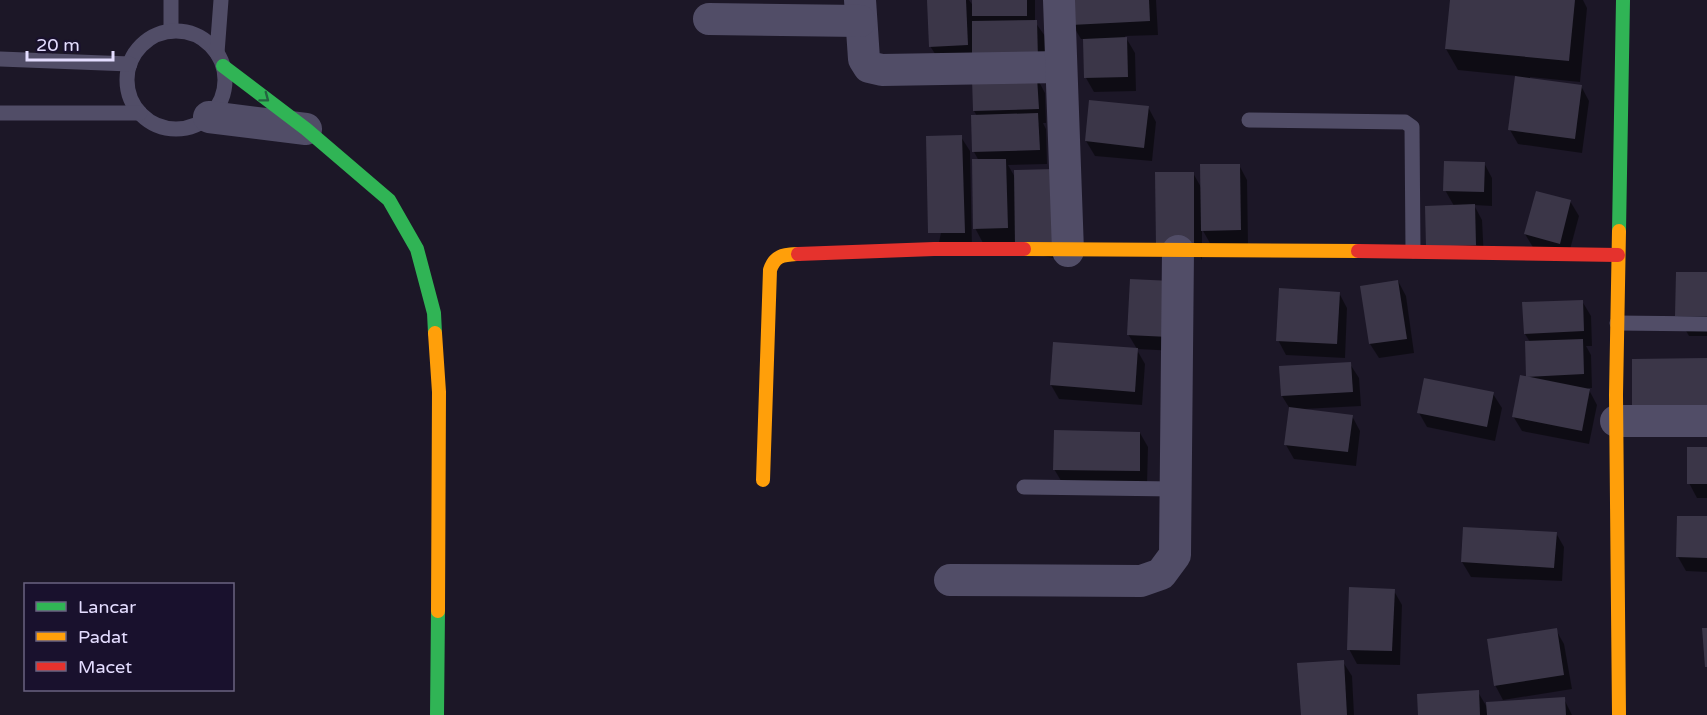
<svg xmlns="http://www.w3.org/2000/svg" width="1707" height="715" font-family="'Varela Round',sans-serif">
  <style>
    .shadow { fill: #0007 }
    .building { fill: #3b3648 }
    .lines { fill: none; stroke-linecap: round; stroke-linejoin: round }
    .lane { stroke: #514d67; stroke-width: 15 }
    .street { stroke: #514d67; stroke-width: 32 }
    .fast { stroke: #30b455; stroke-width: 14 }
    .slow { stroke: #ff9f0a; stroke-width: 14 }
    .jam { stroke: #e5322d; stroke-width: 14 }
    .oneway { stroke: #246241 }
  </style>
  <rect width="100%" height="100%" fill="#1c1727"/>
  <!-- shadow -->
  <g class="shadow">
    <path d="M929,0h40l5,7 -1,-7h62v22l10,14 1,37 -107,-13 -9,-14z"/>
    <path d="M1071,0h85l2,35 -33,1 10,17 1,38 -42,1 -8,-14 -1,-39h-4l-9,-15z"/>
    <path d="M1451,0h132l4,8 -7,74 -50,-5v2l51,7 8,15 -7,52 -64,-9 -8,-14 7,-54 -59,-6 -12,-21z"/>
    <path d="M1037,78l8,15 1,30h-3l3,6 1,35 -39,1 54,95 -79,-17 -8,-15 4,-67 -5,-9 3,-36 -3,-5z"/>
    <path d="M1148,107l8,15 -4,39 -57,-5 -9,-15z"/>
    <path d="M961,137l9,14 2,96h-34z"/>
    <path d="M1484,163l8,15v28l-18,-1 8,15 2,39 -39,-69z"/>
    <path d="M1239,165l8,15 1,64 -37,1 -9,-16v31l-46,-86 37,-1 9,16z"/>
    <path d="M1570,201l9,15 -11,41 -34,-8 -9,-15z"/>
    <path d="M1707,274v62h-18l-12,-21z"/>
    <path d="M1132,280l44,71 -39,-2 -9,-15z"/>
    <path d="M1398,281l8,15 8,57 -35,5 -9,-14 -8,-57z"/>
    <path d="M1339,293l8,15 -2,50 -59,-3 -8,-15z"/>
    <path d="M1582,301l9,15 1,30h-6l5,9 1,33h-4l9,17 -8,39 -67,-13 -9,-15 15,-38 2,-36 -5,-8z"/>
    <path d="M1137,350l8,14 -3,41 -83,-6 -8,-14z"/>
    <path d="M1350,364l9,14 2,28 -57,3 48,7 8,15 -4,35 -62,-7 -8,-14 4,-36 -8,-13z"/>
    <path d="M1493,394l9,14 -7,33 -68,-14 -8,-14z"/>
    <path d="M1140,433l8,14 -1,38 -84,-1 -9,-15z"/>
    <path d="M1707,448v50h-10l-8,-15z"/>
    <path d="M1707,518v54l-21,-1 -8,-14z"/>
    <path d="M1464,528l92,5 8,14 -2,34 -91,-4 -9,-15z"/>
    <path d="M1394,591l8,14 -2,60 -43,-1 -8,-15z"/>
    <path d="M1556,630l8,14 8,45 -69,11 -8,-15z"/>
    <path d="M1343,662l9,14 2,39h-52z"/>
    <path d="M1478,692l10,17 76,-10 8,16h-153z"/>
  </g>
  <!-- building -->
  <g class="building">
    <path d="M927,0h39l2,45 -39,2z"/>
    <rect x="972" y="0" width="55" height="16"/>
    <path d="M1069,0h80l1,21 -79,4z"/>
    <path d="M1450,0h125l-6,61 -124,-12z"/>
    <path d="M1037,20l1,39 -66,2v-40z"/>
    <path d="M1127,37l1,40 -44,1 -1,-39z"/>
    <path d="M1515,76l67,9 -7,54 -67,-9z"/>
    <path d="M1037,77l2,32 -66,2 -1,-32z"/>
    <path d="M1089,100l60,6 -5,42 -59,-7z"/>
    <path d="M1038,113l2,37 -68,2 -1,-37z"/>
    <path d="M962,135l3,98h-37l-2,-97z"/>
    <path d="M972,159h34l2,69 -35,1z"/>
    <path d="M1444,161l41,1 -1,30 -41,-1z"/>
    <path d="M1200,164h40l1,66 -40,1z"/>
    <path d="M1054,169l1,77 -40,1 -1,-77z"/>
    <path d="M1155,172h39v74l-38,1z"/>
    <path d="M1536,191l35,9 -11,44 -36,-10z"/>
    <path d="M1475,204l1,41 -50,2 -1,-41z"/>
    <path d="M1676,272h31v44h-32z"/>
    <path d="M1130,279l42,2 -3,56 -42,-2z"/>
    <path d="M1398,280l9,59 -38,5 -9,-58z"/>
    <path d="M1279,288l61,4 -3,52 -61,-3z"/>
    <path d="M1583,300l1,31 -60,3 -2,-32z"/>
    <path d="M1583,339l1,35 -58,3 -1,-36z"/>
    <path d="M1053,342l85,6 -3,44 -85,-7z"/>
    <path d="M1707,358v57l-75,1v-57z"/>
    <path d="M1351,362l2,30 -72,4 -2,-30z"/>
    <path d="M1520,375l70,14 -8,42 -70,-14z"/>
    <path d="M1424,378l70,14 -7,35 -70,-14z"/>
    <path d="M1289,407l64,8 -5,37 -64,-7z"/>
    <path d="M1054,430l86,2v39l-87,-1z"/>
    <rect x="1687" y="447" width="20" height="37"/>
    <path d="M1677,516h30v42l-31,-1z"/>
    <path d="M1463,527l94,5 -3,36 -93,-6z"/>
    <path d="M1349,587l46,2 -3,62 -45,-1z"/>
    <path d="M1557,628l7,47 -70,11 -7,-47z"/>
    <path d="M1702,628h5v39h-2z"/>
    <path d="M1344,660l3,55h-46l-4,-52z"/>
    <path d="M1479,690l1,25h-62l-1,-21z"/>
    <path d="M1565,697l1,18h-79l-1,-13z"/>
  </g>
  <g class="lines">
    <!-- lane -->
    <g class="lane">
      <path d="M171,0v31"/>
      <circle cx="176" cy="80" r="49"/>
      <path d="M217,53l4,-53"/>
      <path d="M0,59l130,5"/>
      <path d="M0,113h140"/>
      <path d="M1249,120l156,2 7,5 1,124"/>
      <path d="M1617,323l90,1"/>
      <path d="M1024,487l150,2"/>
    </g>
    <!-- street -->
    <g class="street">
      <path d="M860,0l4,59 5,8 13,3 178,-3"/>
      <path d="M1059,0l9,251"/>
      <path d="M709,19l151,2"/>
      <path d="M209,117l97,12"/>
      <path d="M1616,421h91"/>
      <path d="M950,580l191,1 20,-7 14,-19 3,-304"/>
    </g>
    <!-- fast -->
    <g class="fast">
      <path d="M223,66l83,63 83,71 28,49 17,64 1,20"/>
      <path d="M1619,231l4,-231"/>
      <path d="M437,715l1,-104"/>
    </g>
    <!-- slow -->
    <g class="slow">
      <path d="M1619,231l-3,164 3,320"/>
      <path d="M1024,249l334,2"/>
      <path d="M435,333l4,59 -1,219"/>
      <path d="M763,480l7,-210c5,-15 13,-15 28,-16"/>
    </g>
    <!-- jam -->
    <g class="jam">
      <path d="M1358,251l260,4"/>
      <path d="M798,254l136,-5h90"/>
    </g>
  </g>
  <!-- one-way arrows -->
  <defs><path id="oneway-chevron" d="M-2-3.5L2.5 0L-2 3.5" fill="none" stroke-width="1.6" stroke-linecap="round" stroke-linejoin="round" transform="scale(1.5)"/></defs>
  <use class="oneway" href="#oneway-chevron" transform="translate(265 98) rotate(37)"/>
  <!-- legend -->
  <rect x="24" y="583" width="210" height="108" fill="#19112d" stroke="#6a6381" stroke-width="1.5"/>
  <rect x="36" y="602" width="30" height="9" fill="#30b455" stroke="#6a6381" stroke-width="1.5"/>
  <text x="78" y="613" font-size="18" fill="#e4ddff">Lancar</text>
  <rect x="36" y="632" width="30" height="9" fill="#ff9f0a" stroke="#6a6381" stroke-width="1.5"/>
  <text x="78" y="643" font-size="18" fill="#e4ddff">Padat</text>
  <rect x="36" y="662" width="30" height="9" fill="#e5322d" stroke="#6a6381" stroke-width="1.5"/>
  <text x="78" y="673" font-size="18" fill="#e4ddff">Macet</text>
  <!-- scale -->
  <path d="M27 51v9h86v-9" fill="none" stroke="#e4ddff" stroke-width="3"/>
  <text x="36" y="51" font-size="18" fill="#e4ddff" stroke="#19112d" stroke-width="4.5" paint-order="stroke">20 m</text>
</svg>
